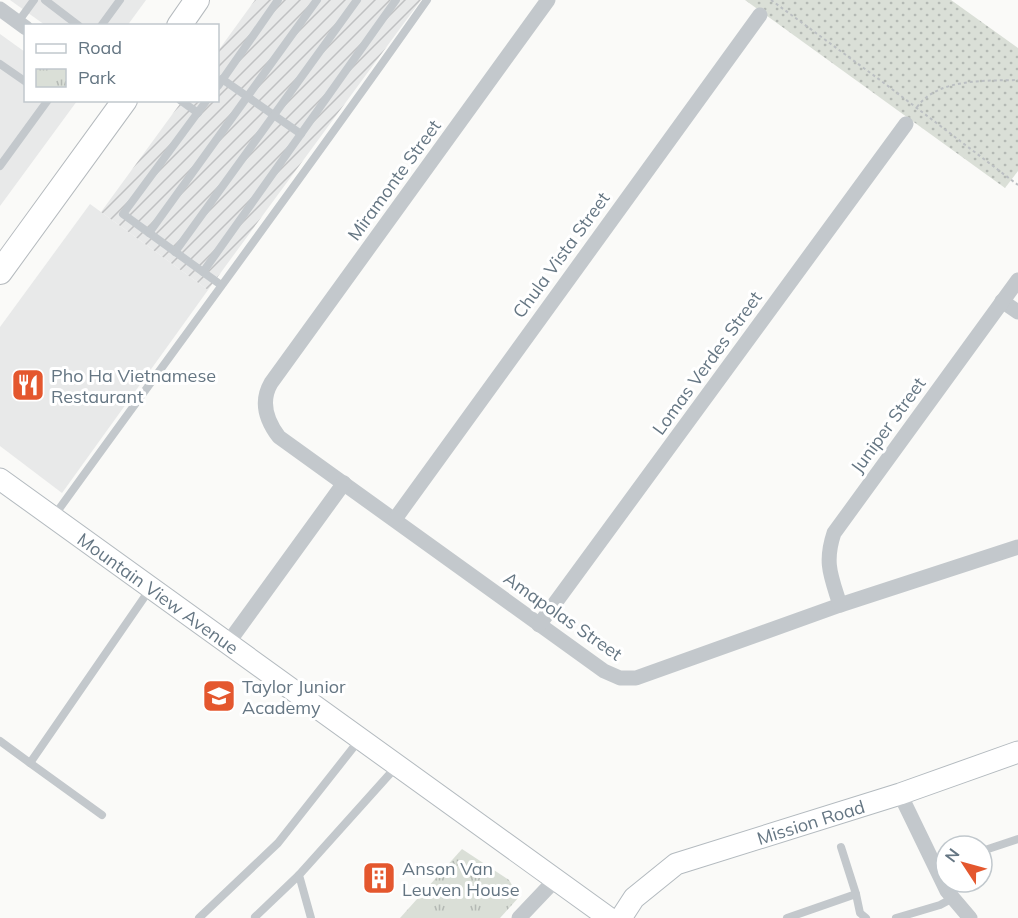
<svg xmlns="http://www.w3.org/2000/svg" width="1018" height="918" font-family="Mulish,sans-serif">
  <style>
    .built { fill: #e8e9e9 }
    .industrial { fill: url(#industrial-furrows) }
    .grass { fill: url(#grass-dots) }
    .park { fill: url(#park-tufts) }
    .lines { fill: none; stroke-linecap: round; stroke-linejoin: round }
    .secondary-casing { stroke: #b3babf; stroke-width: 23 }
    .primary-casing { stroke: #b5babe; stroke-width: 26 }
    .path { stroke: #bbbfc2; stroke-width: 2; stroke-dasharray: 3 3; stroke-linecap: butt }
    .lane { stroke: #c3c8cc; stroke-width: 8 }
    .street { stroke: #c3c8cc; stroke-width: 15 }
    .secondary { stroke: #fff; stroke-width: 21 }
    .primary { stroke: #fff; stroke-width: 24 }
    .labels { text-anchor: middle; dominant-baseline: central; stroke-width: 6; stroke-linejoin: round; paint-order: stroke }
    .street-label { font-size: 18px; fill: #657683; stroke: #fff }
    .poi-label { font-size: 18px; fill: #657683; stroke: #fff; text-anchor: start }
  </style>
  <defs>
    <pattern id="industrial-furrows" width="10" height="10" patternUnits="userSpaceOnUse" patternTransform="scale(1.5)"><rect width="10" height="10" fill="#e8e9e9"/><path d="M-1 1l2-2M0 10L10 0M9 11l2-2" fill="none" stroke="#c0c1c2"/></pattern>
    <pattern id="grass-dots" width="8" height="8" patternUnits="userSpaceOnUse" patternTransform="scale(1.5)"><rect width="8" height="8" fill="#dadfd7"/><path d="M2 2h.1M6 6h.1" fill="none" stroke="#b4b9b4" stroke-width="1.8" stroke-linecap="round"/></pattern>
    <pattern id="park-tufts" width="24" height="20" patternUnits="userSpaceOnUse" patternTransform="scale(1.5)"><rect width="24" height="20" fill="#dadfd7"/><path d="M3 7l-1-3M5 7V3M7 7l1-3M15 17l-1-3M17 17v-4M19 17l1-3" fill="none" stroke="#b4b9b4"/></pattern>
  </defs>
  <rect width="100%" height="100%" fill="#fafaf8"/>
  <!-- built -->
  <g class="built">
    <path d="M10,0h136l-19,26 -82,-1z"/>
    <path d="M0,34l25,18 1,48 51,1 -77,105z"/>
    <path d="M90,204l118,86 -146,203 -62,-47v-119z"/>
  </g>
  <!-- industrial -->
  <path class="industrial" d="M255,0h166l-213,290 -107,-78 81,-111 36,-1v-49z"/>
  <!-- grass -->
  <path class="grass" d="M745,0h206l67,48v123l-13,17z"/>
  <!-- park -->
  <path class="park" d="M462,849l47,31 10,17 -19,21h-100z"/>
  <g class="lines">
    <defs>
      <g id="secondary">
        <path id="s1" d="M0,479l609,439"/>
        <path id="s2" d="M621,918l13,-20 42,-34 224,-70 118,-42"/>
      </g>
      <g id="primary">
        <path d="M179,26l18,-26"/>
        <path d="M0,272l125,-172"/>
      </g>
    </defs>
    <!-- secondary casing -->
    <use href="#secondary" class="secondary-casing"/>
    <!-- primary casing -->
    <use href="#primary" class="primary-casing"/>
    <!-- path -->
    <g class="path">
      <path d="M771,0l109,80 138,105"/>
      <path d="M917,107c21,-29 69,-26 101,-27"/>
    </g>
    <!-- lane -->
    <g class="lane">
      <path d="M45,0l34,26"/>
      <path d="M18,22l16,-22"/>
      <path d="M101,26l19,-26"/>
      <path d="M0,64l26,18"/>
      <path d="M222,79l79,55"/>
      <path d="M218,86l60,-86"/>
      <path d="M180,100l18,13"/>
      <path d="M207,100l-84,114 80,58 193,-272"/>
      <path d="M0,166l48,-66"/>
      <path d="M149,233l168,-233"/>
      <path d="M175,252l182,-252"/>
      <path d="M203,272l18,13"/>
      <path d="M54,516c124,-172 251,-342 373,-516"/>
      <path d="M0,741l30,22 120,-174"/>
      <path d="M30,763l72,52"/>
      <path d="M841,847l15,47"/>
      <path d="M982,851l36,-12"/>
      <path d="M255,917l44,-42"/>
      <path d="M199,918l79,-75 82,-104"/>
      <path d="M311,918l-12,-43 97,-108"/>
      <path d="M787,918l69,-24 4,19 6,5"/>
      <path d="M896,918l44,-13 13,-7"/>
    </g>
    <!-- street -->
    <g class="street">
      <path d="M548,0l-277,383c-11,19 -5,37 8,54l325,234 16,7h16l204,-73 178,-58"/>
      <path d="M0,9l26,19"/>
      <path d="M1002,301l16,11"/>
      <path d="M395,519l365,-504"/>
      <path d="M840,605c-9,-29 -16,-42 -6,-72l184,-253"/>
      <path d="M539,625l367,-501"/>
      <path d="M228,643l116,-160"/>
      <path d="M900,794l47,97 23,27"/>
      <path d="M519,918l37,-39"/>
    </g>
    <!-- secondary -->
    <use href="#secondary" class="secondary"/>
    <!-- primary -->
    <use href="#primary" class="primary"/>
  </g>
  <!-- icons -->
  <defs>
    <symbol id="restaurant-square" viewBox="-11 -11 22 22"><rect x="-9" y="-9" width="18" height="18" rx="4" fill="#e4572e" stroke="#fff"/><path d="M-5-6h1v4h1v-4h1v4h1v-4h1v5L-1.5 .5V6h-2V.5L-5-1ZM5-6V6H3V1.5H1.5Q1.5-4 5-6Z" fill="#fff"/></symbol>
    <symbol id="school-square" viewBox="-11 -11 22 22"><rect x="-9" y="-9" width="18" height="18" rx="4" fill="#e4572e" stroke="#fff"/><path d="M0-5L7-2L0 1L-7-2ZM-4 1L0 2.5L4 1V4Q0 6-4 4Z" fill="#fff"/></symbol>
    <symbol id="building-square" viewBox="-11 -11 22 22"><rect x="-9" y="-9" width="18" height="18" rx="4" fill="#e4572e" stroke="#fff"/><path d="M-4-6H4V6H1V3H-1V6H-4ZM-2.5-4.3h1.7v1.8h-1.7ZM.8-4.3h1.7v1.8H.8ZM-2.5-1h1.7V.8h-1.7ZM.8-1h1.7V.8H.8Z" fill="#fff"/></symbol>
  </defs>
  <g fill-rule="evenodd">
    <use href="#restaurant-square" x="9" y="366" width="38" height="38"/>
    <use href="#school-square" x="200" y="677" width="38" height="38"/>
    <use href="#building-square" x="360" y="859" width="38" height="38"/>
  </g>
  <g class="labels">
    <!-- street labels -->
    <g class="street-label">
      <text transform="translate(394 180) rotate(-54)">Miramonte Street</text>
      <text transform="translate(561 255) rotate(-54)">Chula Vista Street</text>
      <text transform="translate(707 363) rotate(-54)">Lomas Verdes Street</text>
      <text transform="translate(888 425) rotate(-54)">Juniper Street</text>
      <text stroke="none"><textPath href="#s1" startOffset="195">Mountain View Avenue</textPath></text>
      <text transform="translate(563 616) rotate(35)">Amapolas Street</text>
      <text stroke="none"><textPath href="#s2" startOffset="219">Mission Road</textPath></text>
    </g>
    <!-- poi labels -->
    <g class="poi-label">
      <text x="51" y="375">Pho Ha Vietnamese<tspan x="51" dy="21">Restaurant</tspan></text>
      <text x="242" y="686">Taylor Junior<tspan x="242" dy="21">Academy</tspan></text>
      <text x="402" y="868">Anson Van<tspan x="402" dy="21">Leuven House</tspan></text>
    </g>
  </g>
  <!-- legend -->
  <rect x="24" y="24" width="195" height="78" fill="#ffffff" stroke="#c1c8cd" stroke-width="1.5"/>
  <rect x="36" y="44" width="30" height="9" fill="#ffffff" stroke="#c1c8cd" stroke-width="1.5"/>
  <text x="78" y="54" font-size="18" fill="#657683">Road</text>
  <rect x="36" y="69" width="30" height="18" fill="url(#park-tufts)" stroke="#c1c8cd" stroke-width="1.5"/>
  <text x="78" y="84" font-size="18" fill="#657683">Park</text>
  <!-- north arrow -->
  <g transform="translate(964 864) rotate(306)"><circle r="28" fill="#ffffff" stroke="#c1c8cd" stroke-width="1.5"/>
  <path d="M0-4.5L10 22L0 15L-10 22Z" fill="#e4572e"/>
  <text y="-9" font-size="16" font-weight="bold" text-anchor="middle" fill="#657683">N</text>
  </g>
</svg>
